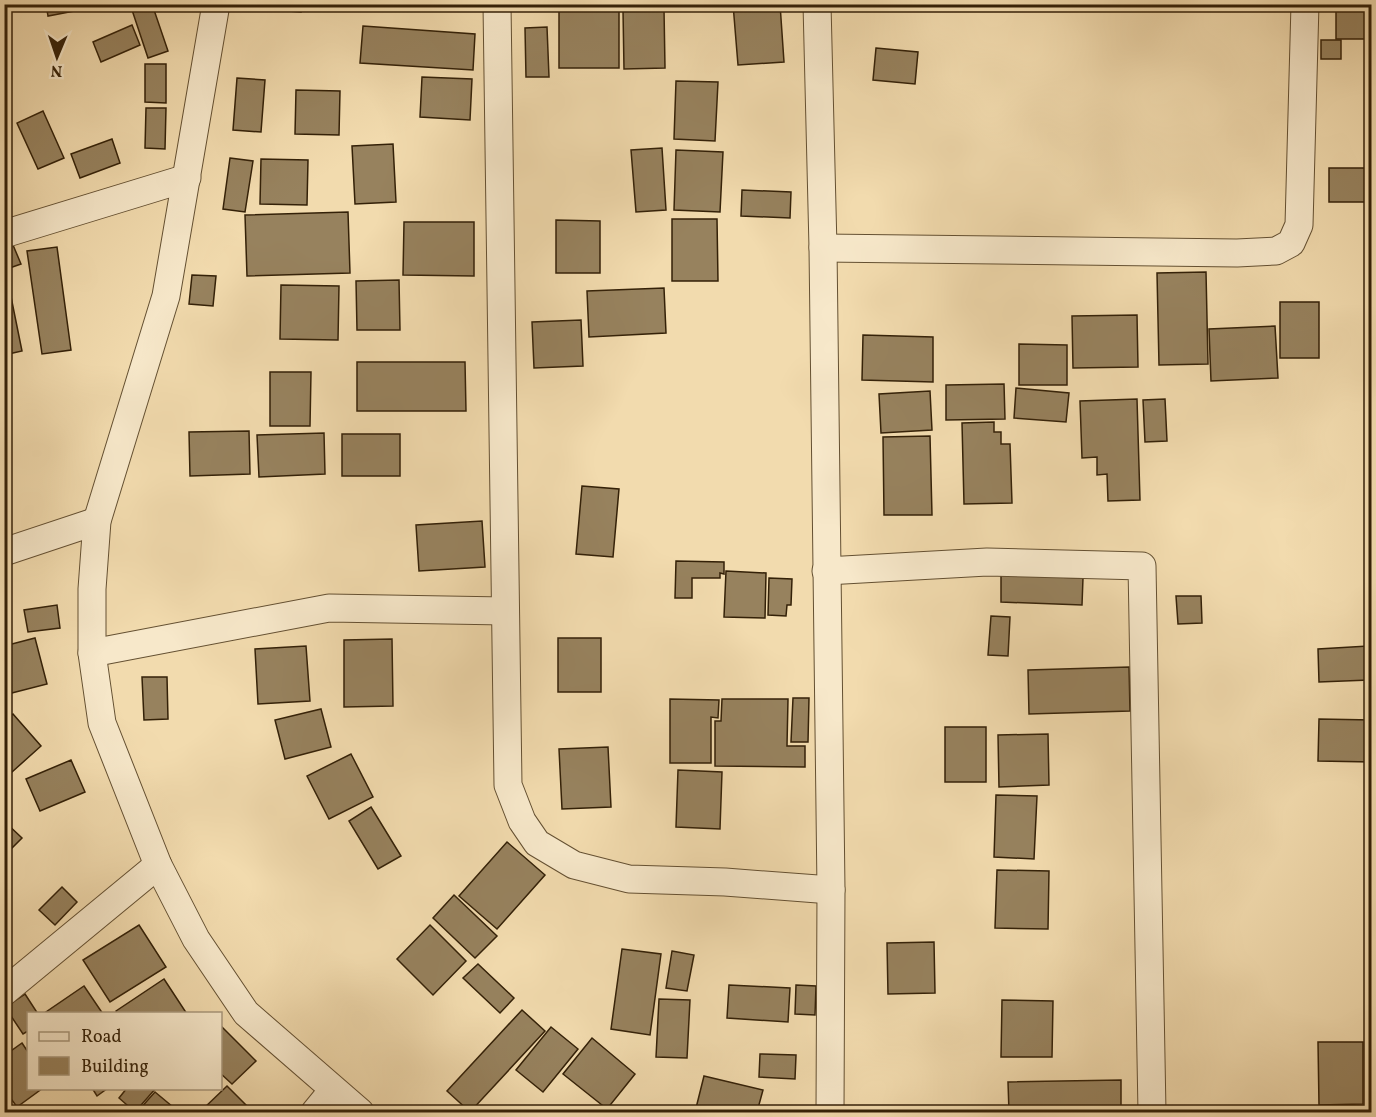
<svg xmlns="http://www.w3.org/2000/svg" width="1376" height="1117" font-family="Vollkorn,serif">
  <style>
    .building { fill: #97825e; stroke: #342108; stroke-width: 1.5 }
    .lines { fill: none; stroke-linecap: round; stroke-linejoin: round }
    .minor-casing { stroke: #645032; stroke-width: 29 }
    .minor { stroke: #f7e8ca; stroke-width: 27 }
  </style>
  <rect width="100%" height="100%" fill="#f2dbae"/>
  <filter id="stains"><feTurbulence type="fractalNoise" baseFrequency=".00333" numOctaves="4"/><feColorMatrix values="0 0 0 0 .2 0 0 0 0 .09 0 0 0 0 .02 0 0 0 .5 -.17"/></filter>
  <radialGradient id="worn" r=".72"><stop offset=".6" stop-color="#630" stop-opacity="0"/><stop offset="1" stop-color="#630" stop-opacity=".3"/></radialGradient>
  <!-- building -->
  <g class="building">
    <path d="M46,4h33l1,6 -32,6z"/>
    <path d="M79,4h30l1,1 -30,3z"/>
    <path d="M148,4h4l16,47 -20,7 -16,-48z"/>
    <path d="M245,4h28v3z"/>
    <path d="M275,4h26v8l-26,-2z"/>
    <path d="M733,4h47l4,58 -46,3z"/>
    <path d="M1336,5l36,1v33h-36z"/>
    <path d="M664,9l1,59 -41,1 -1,-59z"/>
    <rect x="559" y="11" width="60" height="57"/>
    <path d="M132,25l8,20 -39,17 -8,-20z"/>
    <path d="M363,26l112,8 -2,36 -113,-7z"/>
    <path d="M547,27l2,50h-23l-1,-49z"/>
    <rect x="1321" y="40" width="20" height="19"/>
    <path d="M876,48l42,4 -3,32 -42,-4z"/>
    <path d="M145,64h21v39l-21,-1z"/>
    <path d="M422,77l50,2 -2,41 -50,-3z"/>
    <path d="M237,78l28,2 -4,52 -28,-2z"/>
    <path d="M676,81l42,1 -3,59 -41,-2z"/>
    <path d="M296,90l44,1 -1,44 -44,-1z"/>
    <path d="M146,108h20l-1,41 -20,-1z"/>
    <path d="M43,111l21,47 -26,11 -21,-46z"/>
    <path d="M112,139l8,24 -40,15 -9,-24z"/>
    <path d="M393,144l3,58 -41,2 -3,-58z"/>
    <path d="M662,148l4,62 -30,2 -5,-62z"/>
    <path d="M676,150l47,2 -3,60 -46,-2z"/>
    <path d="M230,158l23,3 -8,51 -22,-3z"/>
    <path d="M261,159l47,1 -1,45 -47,-1z"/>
    <rect x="1329" y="168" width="43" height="34"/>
    <path d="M742,190l49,2 -1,26 -49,-2z"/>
    <path d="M348,212l2,61 -103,3 -2,-61z"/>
    <path d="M672,219h45l1,62h-46z"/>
    <path d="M556,220l44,1v52h-44z"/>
    <path d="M404,222h70v54l-71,-1z"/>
    <path d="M13,245l8,19 -17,6v-22z"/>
    <path d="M57,247l14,103 -29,4 -15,-103z"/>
    <path d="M1206,272l2,92 -49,1 -2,-92z"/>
    <path d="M192,275l24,1 -3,30 -24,-2z"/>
    <path d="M399,280l1,50h-43l-1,-49z"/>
    <path d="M281,285l58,1 -1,54 -58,-1z"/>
    <path d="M9,287l13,64 -18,4v-67z"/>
    <path d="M664,288l2,45 -77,4 -2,-46z"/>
    <rect x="1280" y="302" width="39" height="56"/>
    <path d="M1137,315l1,52 -65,1 -1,-52z"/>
    <path d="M581,320l2,46 -49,2 -2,-46z"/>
    <path d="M1275,326l3,52 -67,3 -2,-52z"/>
    <path d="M863,335l70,2v45l-71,-2z"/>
    <path d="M1019,344l48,1v40h-48z"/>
    <path d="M357,362h108l1,49h-109z"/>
    <path d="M270,372h41l-1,54h-40z"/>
    <path d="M1004,384l1,35 -59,1v-35z"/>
    <path d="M1016,388l53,5 -3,29 -52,-4z"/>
    <path d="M930,391l2,39 -51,3 -2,-39z"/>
    <path d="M1137,399l3,101 -32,1 -1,-27 -10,1v-18l-15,1 -2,-57z"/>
    <path d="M1165,399l2,42 -22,1 -2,-42z"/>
    <path d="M994,422v10h7v12h9l2,59 -48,1 -2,-81z"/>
    <path d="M249,431l1,43 -60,2 -1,-44z"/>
    <path d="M324,433l1,41 -66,3 -2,-42z"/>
    <rect x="342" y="434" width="58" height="42"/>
    <path d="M930,436l2,79h-48l-1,-78z"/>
    <path d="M582,486l37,3 -6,68 -37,-3z"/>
    <path d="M482,521l3,46 -66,4 -3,-46z"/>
    <path d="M676,561l48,1v12l-4,-1v5h-28v20h-17z"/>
    <path d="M726,571l40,2 -1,45 -41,-1z"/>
    <path d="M1001,575l82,3 -1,27 -81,-3z"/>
    <path d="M769,578l23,1 -1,26h-4l-1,11 -18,-1z"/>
    <path d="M1176,596h25l1,27 -24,1z"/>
    <path d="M57,605l3,23 -32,4 -4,-22z"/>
    <path d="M991,616l19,1 -2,39 -20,-1z"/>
    <path d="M35,638l12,46 -43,11v-49z"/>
    <rect x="558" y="638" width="43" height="54"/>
    <path d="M392,639l1,67 -49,1v-67z"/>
    <path d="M306,646l4,55 -52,3 -3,-55z"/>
    <path d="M1368,646l1,34 -50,2 -1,-33z"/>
    <path d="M1129,667l1,44 -101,3 -1,-44z"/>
    <path d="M142,677h25l1,42 -24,1z"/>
    <path d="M793,698h16l-1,44h-17z"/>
    <path d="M670,699l49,1 -1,18 -7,-1v46h-41z"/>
    <path d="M722,699h66l-1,47h18v21l-90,-1v-45h6z"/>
    <path d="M321,709l10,38 -46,12 -10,-39z"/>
    <path d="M13,714l28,32 -29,26 -8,-8v-43z"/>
    <path d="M1319,719l53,1v42l-54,-1z"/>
    <rect x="945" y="727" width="41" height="55"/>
    <path d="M1048,734l1,51 -50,2 -1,-52z"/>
    <path d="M608,747l3,60 -49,2 -3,-60z"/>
    <path d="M351,754l22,43 -44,22 -22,-43z"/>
    <path d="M71,760l14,32 -45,19 -14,-32z"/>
    <path d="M678,770l44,2 -2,57 -44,-2z"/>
    <path d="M996,795l41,1 -3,63 -40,-2z"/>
    <path d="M371,807l30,49 -23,13 -29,-48z"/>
    <path d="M4,821l18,17 -14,14 -4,-3z"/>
    <path d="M507,842l38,33 -48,54 -38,-33z"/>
    <path d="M997,870l52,1 -1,58 -53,-1z"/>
    <path d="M62,887l15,15 -22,23 -16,-15z"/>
    <path d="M454,895l43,41 -22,22 -42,-40z"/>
    <path d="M139,925l27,42 -56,35 -27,-42z"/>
    <path d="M430,925l36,36 -33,34 -36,-36z"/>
    <path d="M934,942l1,51 -47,1 -1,-51z"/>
    <path d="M622,949l39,5 -11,81 -39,-6z"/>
    <path d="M672,951l22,4 -7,36 -21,-3z"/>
    <path d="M478,964l36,34 -14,15 -37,-35z"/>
    <path d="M164,979l23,35h-70l-1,-3z"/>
    <path d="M729,985l61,3 -2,34 -61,-4z"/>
    <path d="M796,985l20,1 -1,29 -20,-1z"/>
    <path d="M84,986l19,28h-60z"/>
    <path d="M25,994l13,20h-10v17l-5,3 -18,-27z"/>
    <path d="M659,999l31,1 -3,58 -31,-1z"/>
    <path d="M1002,1000l51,1 -1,56h-51z"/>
    <path d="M522,1010l23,21 -75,81 -23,-21z"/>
    <path d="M220,1025l36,36 -24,23 -12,-11z"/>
    <path d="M551,1027l27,22 -35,43 -27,-22z"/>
    <path d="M592,1038l43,36 -28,35 -44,-35z"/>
    <path d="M1318,1042h45v62l-44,1z"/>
    <path d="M22,1043l6,9v36h15l-26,19 -13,-18v-33z"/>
    <path d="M760,1054l36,1 -1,24 -36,-2z"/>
    <path d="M704,1076l59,14 -6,22h-62z"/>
    <path d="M1121,1080v32h-112l-1,-30z"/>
    <path d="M227,1086l24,24 -2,2h-45l-2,-2z"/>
    <path d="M92,1088h16l-11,8z"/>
    <path d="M127,1088h29l-21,24 -16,-14z"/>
    <path d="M155,1092l24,20h-39l-2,-1z"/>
    <path d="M4,1096l12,16h-12z"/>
  </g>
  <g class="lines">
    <defs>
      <g id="minor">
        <path d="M216,4l-50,292 -69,225 -5,68v64l10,70 56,142 38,74 50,74 114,99"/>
        <path d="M497,4l11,781 14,36 15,22 37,22 55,14 96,3 106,8"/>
        <path d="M817,4l6,244 8,642 -1,222"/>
        <path d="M4,234l183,-56"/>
        <path d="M823,248l414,5 39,-2 15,-8 8,-18 6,-221"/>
        <path d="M4,552l93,-31"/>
        <path d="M826,571l161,-9 155,4 10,546"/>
        <path d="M92,653l237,-45 176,3"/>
        <path d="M4,992l154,-127"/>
        <path d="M315,1112l18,-22"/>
      </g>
    </defs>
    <!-- minor casing -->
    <use href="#minor" class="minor-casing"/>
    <!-- minor -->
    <use href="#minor" class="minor"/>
  </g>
  <!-- margin -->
  <rect width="1376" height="1117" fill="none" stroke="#f2dbae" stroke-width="24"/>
  <rect x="6" y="6" width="1364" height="1105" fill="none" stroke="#342108" stroke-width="3"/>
  <rect x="12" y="12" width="1352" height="1093" fill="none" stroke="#342108" stroke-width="1.5"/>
  <!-- legend -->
  <rect x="27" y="1012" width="195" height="78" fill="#f7e8ca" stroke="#a9987c" stroke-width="1.5"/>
  <rect x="39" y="1032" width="30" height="9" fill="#f7e8ca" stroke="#a9987c" stroke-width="1.5"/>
  <text x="81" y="1042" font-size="18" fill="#342108">Road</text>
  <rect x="39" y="1057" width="30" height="18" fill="#97825e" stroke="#a9987c" stroke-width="1.5"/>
  <text x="81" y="1072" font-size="18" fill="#342108">Building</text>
  <!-- north arrow -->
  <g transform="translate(57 57) rotate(182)" stroke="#f7e8ca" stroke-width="4.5" paint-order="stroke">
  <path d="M0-4.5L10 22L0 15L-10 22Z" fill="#342108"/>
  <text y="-9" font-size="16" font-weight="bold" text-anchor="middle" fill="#342108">N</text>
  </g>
  <rect width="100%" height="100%" filter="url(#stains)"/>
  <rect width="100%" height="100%" fill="url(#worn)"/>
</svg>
